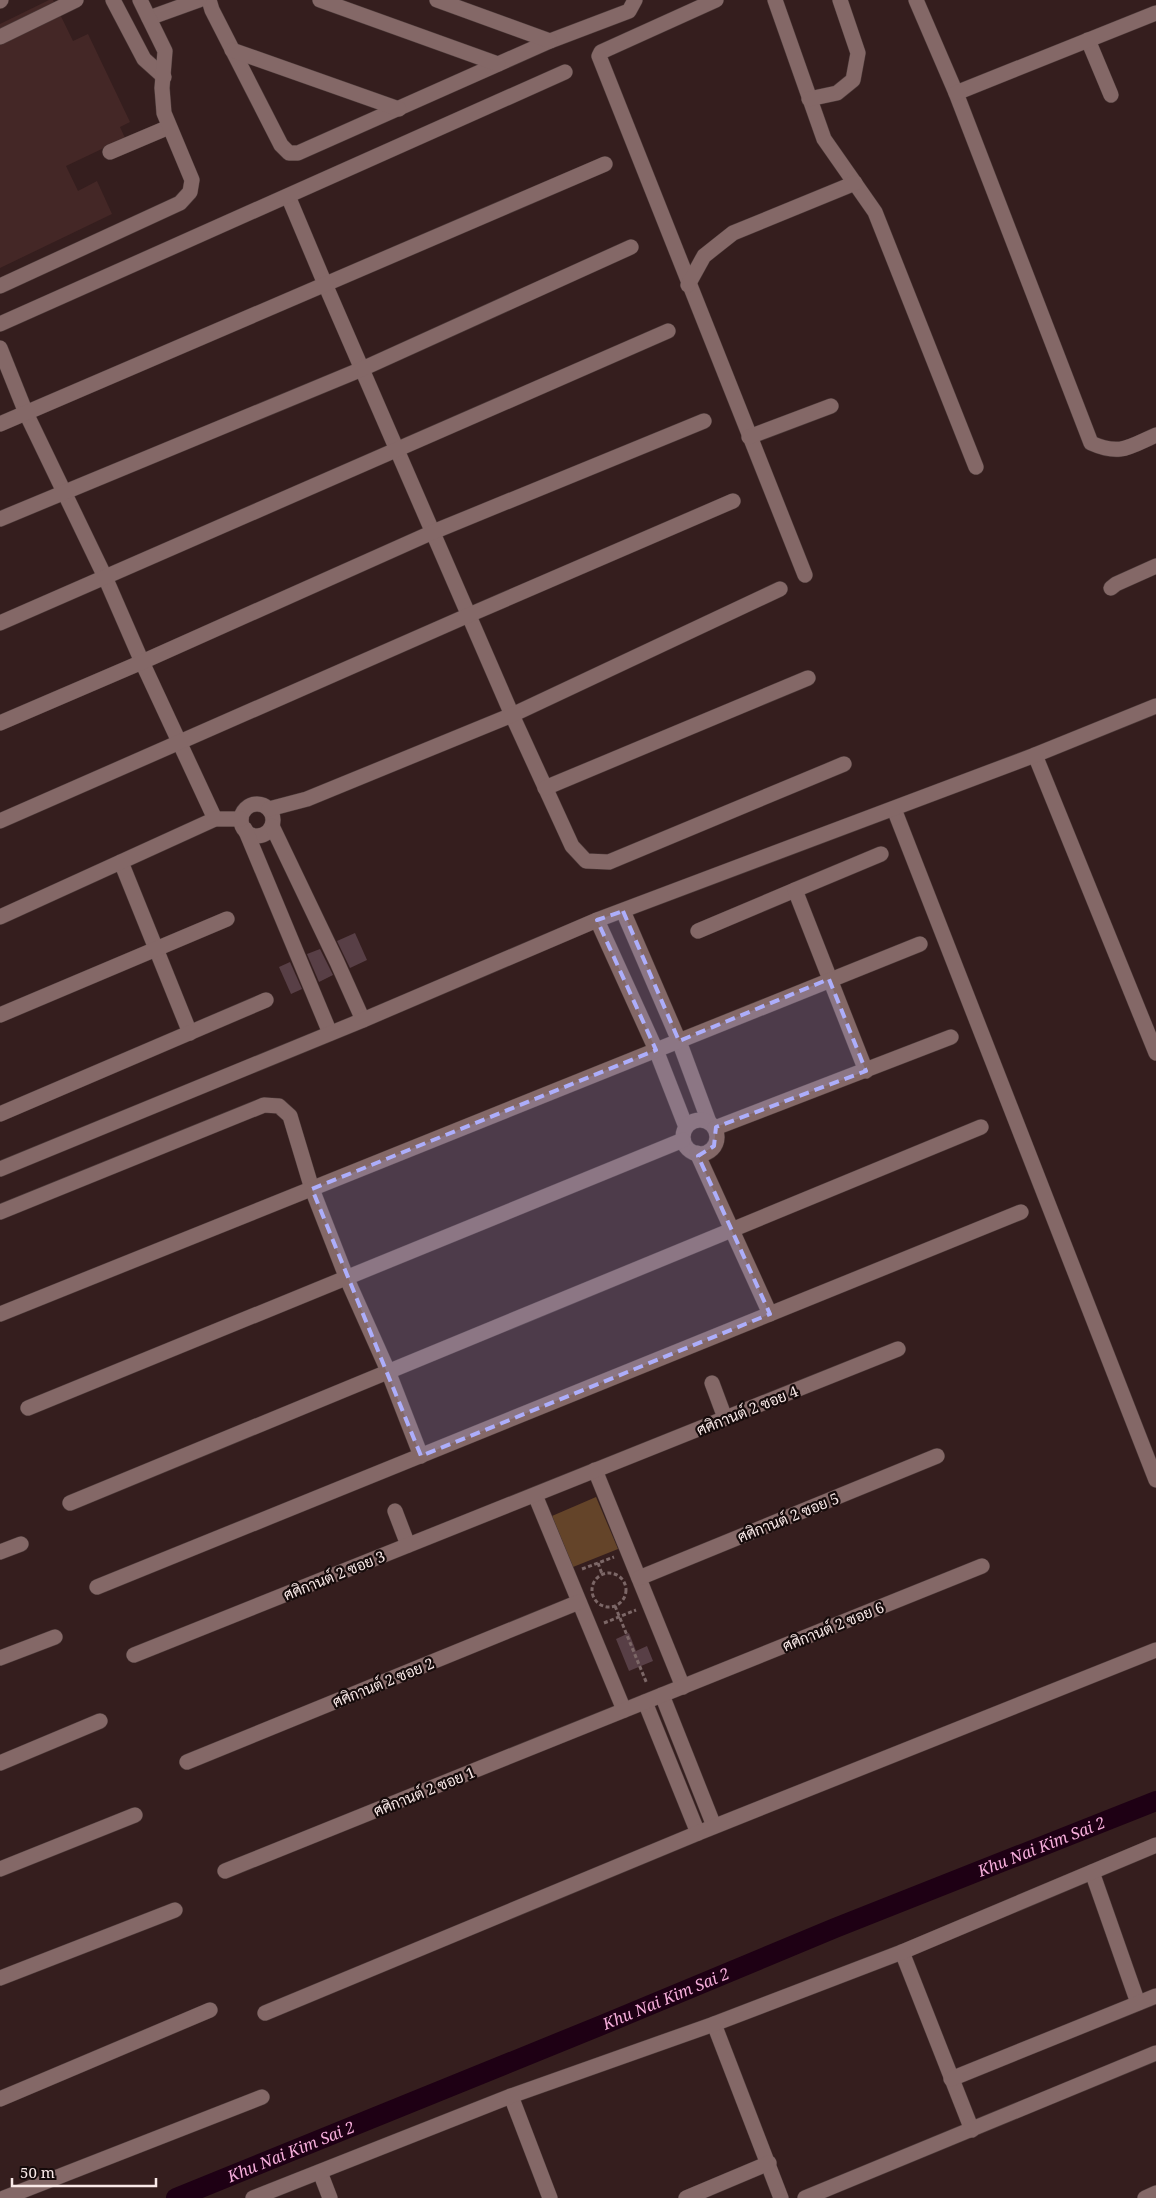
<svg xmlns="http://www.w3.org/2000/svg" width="1156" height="2198" font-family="'Noto Serif',Sarabun,serif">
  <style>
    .built { fill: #442726 }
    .green { fill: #644429 }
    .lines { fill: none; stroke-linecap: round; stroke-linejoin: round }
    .canal { stroke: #1e0014; stroke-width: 20 }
    .building { fill: #583f46 }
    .minor-casing { stroke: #4c3a39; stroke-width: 16 }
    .path { stroke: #7c6767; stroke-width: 3; stroke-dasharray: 4 2.5; stroke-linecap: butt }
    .minor { stroke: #846867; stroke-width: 15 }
    .marked { fill: #adaefb; fill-opacity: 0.2; stroke: #adaefb; stroke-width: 4; stroke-dasharray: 10 6; stroke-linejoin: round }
    .labels { text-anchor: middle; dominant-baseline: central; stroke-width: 4.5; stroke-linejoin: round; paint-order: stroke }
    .street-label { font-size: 15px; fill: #f9e9e8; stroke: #160b0b }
    .water-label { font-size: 16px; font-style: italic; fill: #f6addb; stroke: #160b0b }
  </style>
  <rect width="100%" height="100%" fill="#351e1e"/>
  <!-- built -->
  <path class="built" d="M49,0h4l20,41 15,-7 42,88 -10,5 5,11 -59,28 12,25 19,-10 15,33 -112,54v-244z"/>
  <!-- green -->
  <path class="green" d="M596,1497l22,52 -45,18 -21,-51z"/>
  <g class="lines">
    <!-- canal -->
    <path class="canal" id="s1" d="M176,2198l426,-173 233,-97 321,-127"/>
  </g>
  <!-- building -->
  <g class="building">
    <path d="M355,933l12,27 -17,8 -13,-27z"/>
    <path d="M320,949l13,26 -14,7 -12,-28z"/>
    <path d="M290,962l12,27 -11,5 -12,-27z"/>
    <path d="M629,1633l7,18 11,-5 6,15 -24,10 -13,-32z"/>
  </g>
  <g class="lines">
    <defs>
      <g id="minor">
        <path d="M113,0l31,59 20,18"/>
        <path d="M209,0l3,10 69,135 8,8h9l252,-112 79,-30 6,-11"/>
        <path d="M320,0l178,64"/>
        <path d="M437,0l113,41"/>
        <path d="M716,0l-115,52 -2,4 206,519"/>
        <path d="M775,0l49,139 51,73 101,255"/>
        <path d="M916,0l40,93 135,350c29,13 38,4 65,-8"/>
        <path d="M0,1l1,-1"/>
        <path d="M149,18l50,-18"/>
        <path d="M0,37l76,-37"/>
        <path d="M1088,40l23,55"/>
        <path d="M232,50l167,59"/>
        <path d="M956,93l200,-80"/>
        <path d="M809,99l28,-6 16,-13 5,-27 -18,-53"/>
        <path d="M110,152l59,-25"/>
        <path d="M288,196l37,88 187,431 60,131 14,15 23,1 235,-98"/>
        <path d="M688,285l16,-29 29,-23 122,-50"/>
        <path d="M0,286l180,-83 10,-11 2,-12 -28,-67 -2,-25 3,-37 -25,-51"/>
        <path d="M0,324l565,-252"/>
        <path d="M0,348l26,65 79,164 37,85 73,157"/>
        <path d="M0,424l605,-260"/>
        <path d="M749,437l82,-31"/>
        <path d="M0,519l362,-150 269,-122"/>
        <path d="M1111,588l5,-4 40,-18"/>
        <path d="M0,623l668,-292"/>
        <path d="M0,723l142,-61 291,-130 271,-111"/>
        <path d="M1035,755l121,298"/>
        <path d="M545,788l263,-110"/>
        <circle cx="257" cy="820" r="16"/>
        <path d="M269,809l38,-10 205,-84 268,-126"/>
        <path d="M894,809l262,671"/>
        <path d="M0,821l469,-206 264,-114"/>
        <path d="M272,826l65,136 26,58"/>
        <path d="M245,829l85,204"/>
        <path d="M121,862l69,171"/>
        <path d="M623,911l56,130 30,81"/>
        <path d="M0,917l215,-98h26"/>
        <path d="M597,920l59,130 30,77"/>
        <path d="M698,931l97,-41"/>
        <path d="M0,1015l227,-96"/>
        <path d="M866,1071l-71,-181 86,-36"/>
        <path d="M0,1114l266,-114"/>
        <circle cx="700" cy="1137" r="17"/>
        <path d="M715,1128l236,-91"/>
        <path d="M697,1153l73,161"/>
        <path d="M0,1169l363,-149 234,-100 438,-165 121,-49"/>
        <path d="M0,1212l264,-107 15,1 11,10 22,73 35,90 41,92 33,85"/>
        <path d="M0,1314l920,-370"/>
        <path d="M712,1383l13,35"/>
        <path d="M28,1408l655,-268"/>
        <path d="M595,1470l88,217"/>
        <path d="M535,1495l89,215"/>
        <path d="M70,1503l911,-376"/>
        <path d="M395,1511l13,34"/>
        <path d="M0,1552l21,-8"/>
        <path d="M639,1578l298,-122"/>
        <path d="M97,1587l924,-375"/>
        <path d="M134,1655l764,-306"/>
        <path d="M0,1658l55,-21"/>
        <path d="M662,1695l52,131"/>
        <path d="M645,1702l53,131"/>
        <path d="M187,1762l392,-160"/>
        <path d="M0,1763l100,-42"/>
        <path d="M0,1869l135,-54"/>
        <path d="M225,1871l757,-305"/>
        <path d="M1092,1872l46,131"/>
        <path d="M902,1952l70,178"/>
        <path d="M0,1978l175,-68"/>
        <path d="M265,2013l433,-180 458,-183"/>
        <path d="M714,2024l67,174"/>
        <path d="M951,2079l205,-83"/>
        <path d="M511,2096l39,102"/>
        <path d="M0,2099l210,-89"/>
        <path d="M320,2172l10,26"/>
        <path d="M4,2198l258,-101"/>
        <path d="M253,2198l258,-102 203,-72 188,-72 254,-107"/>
        <path d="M686,2198l83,-35"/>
        <path d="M805,2198l351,-145"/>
        <path d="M1145,2198l11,-5"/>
      </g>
    </defs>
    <!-- minor casing -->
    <use href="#minor" class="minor-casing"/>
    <!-- path -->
    <g class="path">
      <path d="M598,1563l4,11"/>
      <path d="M582,1569l32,-12"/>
      <circle cx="609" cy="1590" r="17"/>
      <path d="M615,1606l32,78"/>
      <path d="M604,1623l32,-13"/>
    </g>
    <!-- minor -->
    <use href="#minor" class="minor"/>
  </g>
  <!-- marked area -->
  <path class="marked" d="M623,911l56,130 150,-62 37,92 -150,56 -2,19 -16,10 72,158 -349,142 -109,-267 344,-139 -59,-130z"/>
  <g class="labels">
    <!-- street labels -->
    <g class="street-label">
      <text transform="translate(747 1410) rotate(-22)">ศศิกานต์ 2 ซอย 4</text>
      <text transform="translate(788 1517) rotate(-22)">ศศิกานต์ 2 ซอย 5</text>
      <text transform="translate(334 1575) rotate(-22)">ศศิกานต์ 2 ซอย 3</text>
      <text transform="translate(833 1626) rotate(-22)">ศศิกานต์ 2 ซอย 6</text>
      <text transform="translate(383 1682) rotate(-22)">ศศิกานต์ 2 ซอย 2</text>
      <text transform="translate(424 1791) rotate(-22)">ศศิกานต์ 2 ซอย 1</text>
    </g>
    <!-- water labels -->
    <g class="water-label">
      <text stroke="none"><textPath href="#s1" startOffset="934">Khu Nai Kim Sai 2</textPath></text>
      <text stroke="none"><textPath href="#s1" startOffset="529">Khu Nai Kim Sai 2</textPath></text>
      <text stroke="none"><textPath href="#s1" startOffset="124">Khu Nai Kim Sai 2</textPath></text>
    </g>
  </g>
  <!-- scale -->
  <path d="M12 2178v8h144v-8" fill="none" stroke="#f9e9e8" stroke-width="2.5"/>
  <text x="20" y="2178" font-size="15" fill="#f9e9e8" stroke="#160b0b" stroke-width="4" paint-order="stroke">50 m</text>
</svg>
